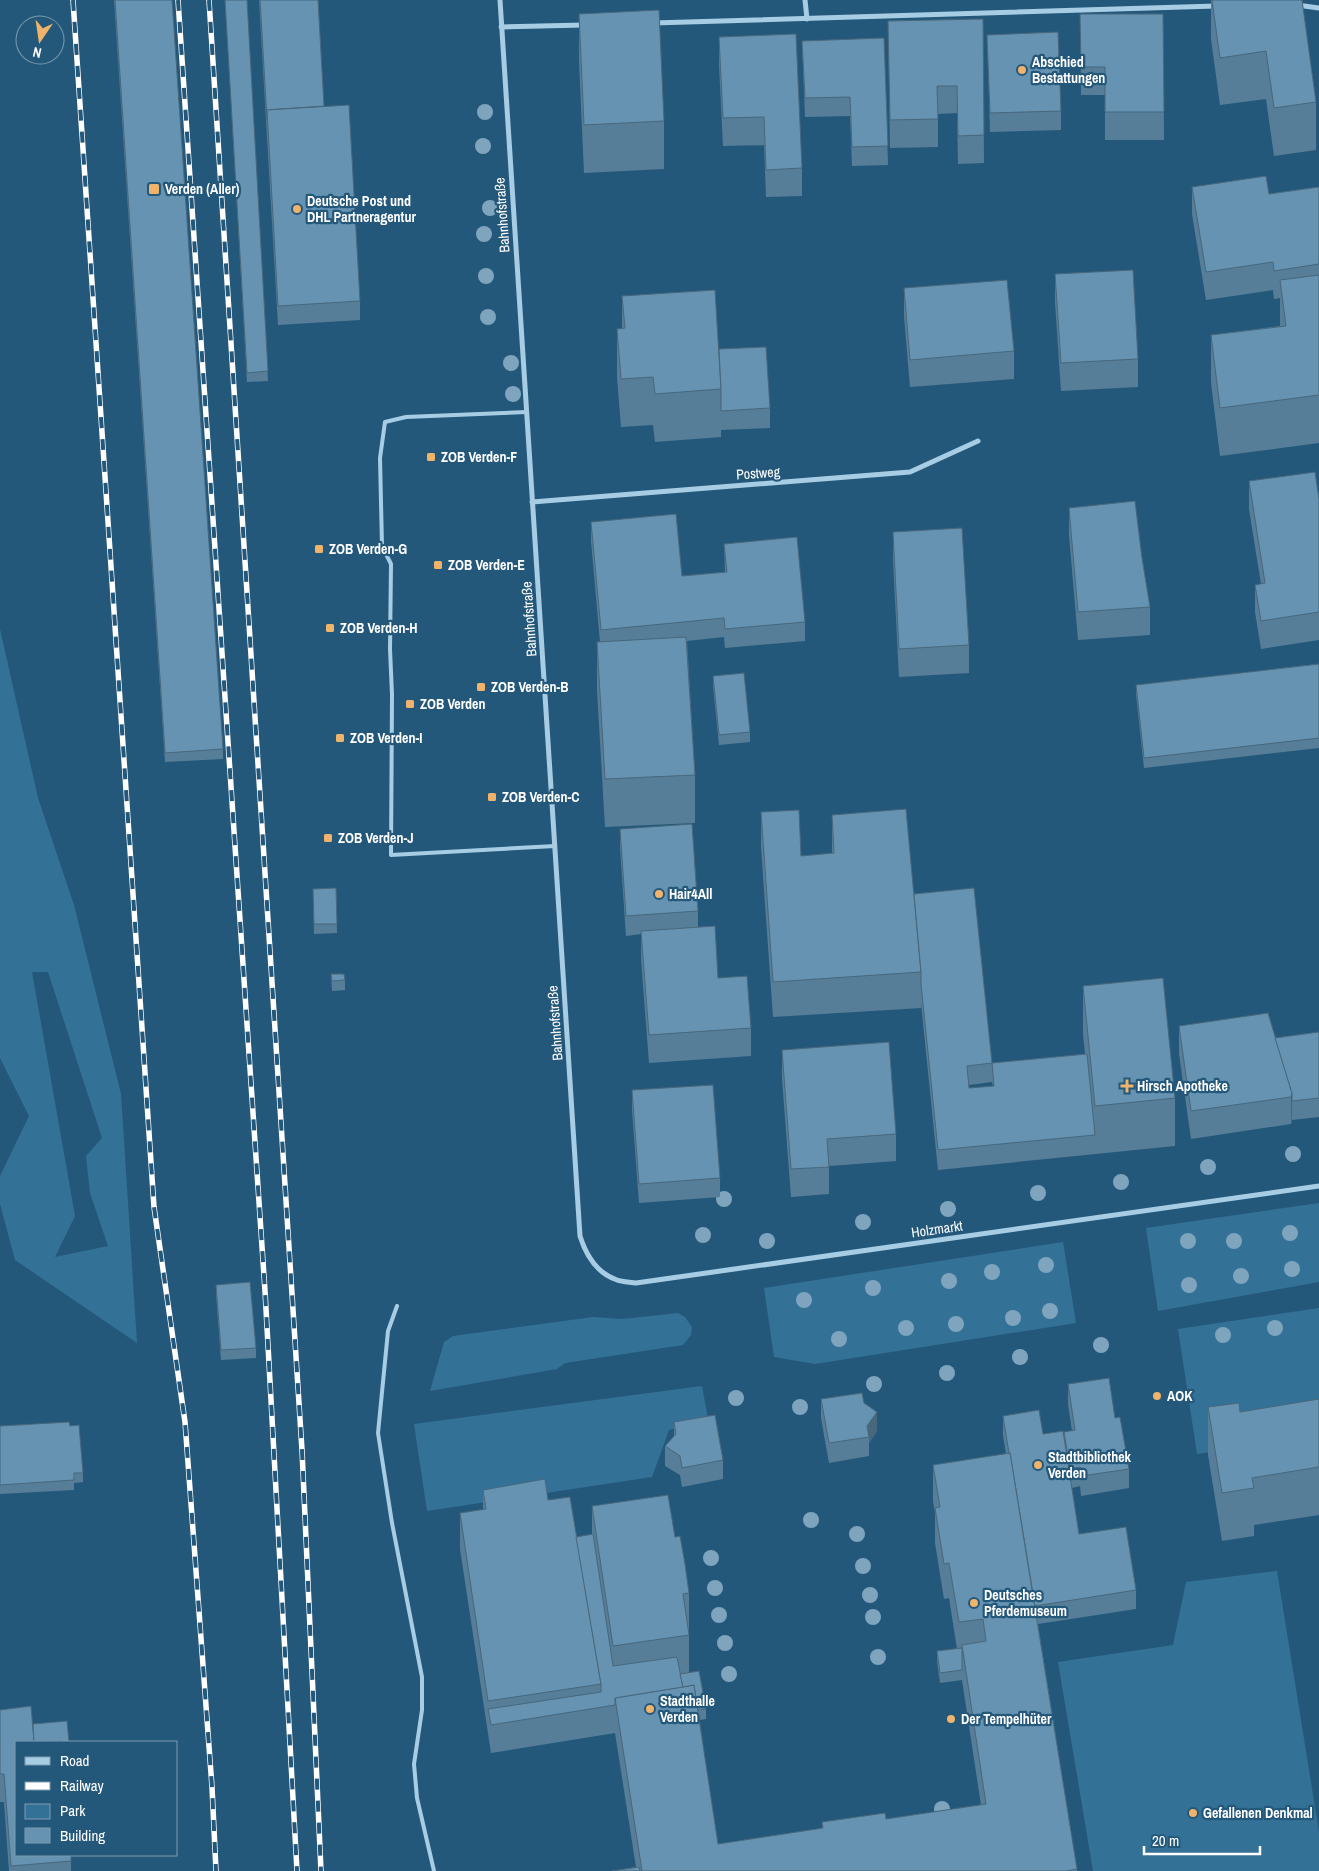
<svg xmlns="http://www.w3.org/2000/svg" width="1319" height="1871" font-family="'Archivo Narrow',sans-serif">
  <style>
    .green { fill: #347196; fill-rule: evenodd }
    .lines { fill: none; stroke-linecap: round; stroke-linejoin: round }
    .service { stroke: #a7cde5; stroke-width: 4 }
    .minor { stroke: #a7cde5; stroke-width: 5 }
    .rail-casing { stroke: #fff; stroke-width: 5.5 }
    .rail { stroke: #24587b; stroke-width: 4; stroke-dasharray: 11; stroke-linecap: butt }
    .tree { fill: #7fa5be }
    .wall { fill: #577e98; fill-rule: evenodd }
    .shaded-wall { fill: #47677c }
    .building { fill: #6593b1; stroke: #47677c; fill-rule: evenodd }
    .poi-dot { fill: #efb36b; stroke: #24587b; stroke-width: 2 }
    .labels { text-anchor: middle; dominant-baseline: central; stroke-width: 4.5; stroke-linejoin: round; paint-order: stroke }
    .poi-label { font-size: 14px; font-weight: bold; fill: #fff; stroke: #24587b; text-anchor: start }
    .street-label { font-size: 14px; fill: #fff; stroke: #24587b }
  </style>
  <rect width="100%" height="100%" fill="#24587b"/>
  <!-- green -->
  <g class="green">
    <path d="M0,629l38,169 36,107 47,189 16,249 -122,-83 -15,-56v-28l29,-60 -29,-58zM32,972h16l54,166 -16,18 4,37 18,53 -53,11 20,-41z"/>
    <path d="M1319,1203v79l-161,29 -12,-83z"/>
    <path d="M1063,1242l13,81 -261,41 -41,-7 -10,-69z"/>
    <path d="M1319,1308v128l-122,18 -19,-125z"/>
    <path d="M678,1313l7,4 7,10 -1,8 -8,10 -118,18 -8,6 -127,22 14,-49 9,-6 140,-19 29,2z"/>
    <path d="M702,1386l6,33 -39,11 -17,47 -225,34 -13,-87z"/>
    <path d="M1277,1571l42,261v39h-226l-35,-209 115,-17 13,-63z"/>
  </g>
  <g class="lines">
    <!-- service -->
    <g class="service">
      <path d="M527,412l-121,5 -21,5 -5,36 2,88 9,18 -1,85 2,46 -1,160 164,-9"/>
      <path d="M397,1306l-9,25 -10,102 14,90 30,154v33l-8,54 3,34 17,73"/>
    </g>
    <!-- minor -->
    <g class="minor">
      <path d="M500,0l80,1236c6,19 16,37 37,44 5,2 13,2 19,3l683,-97"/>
      <path d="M805,0l2,19"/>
      <path d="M1297,5l22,3"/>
      <path d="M653,23l563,-17"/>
      <path d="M501,27l83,-2"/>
      <path d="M532,502l378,-30 68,-31"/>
    </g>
    <defs>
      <g id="rail">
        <path d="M73,0l81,1207 31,215 27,365 4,84"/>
        <path d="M178,0l87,1291 32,580"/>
        <path d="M209,0l93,1450 19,421"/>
      </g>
    </defs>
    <!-- rail casing -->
    <use href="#rail" class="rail-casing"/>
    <!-- rail -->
    <use href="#rail" class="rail"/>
  </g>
  <!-- trees -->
  <g class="tree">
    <circle cx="485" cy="112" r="8"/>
    <circle cx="483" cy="146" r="8"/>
    <circle cx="490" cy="208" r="8"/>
    <circle cx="484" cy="234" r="8"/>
    <circle cx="486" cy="276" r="8"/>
    <circle cx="488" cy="317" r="8"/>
    <circle cx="511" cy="363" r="8"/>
    <circle cx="513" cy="394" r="8"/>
    <circle cx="1293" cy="1154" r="8"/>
    <circle cx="1208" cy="1167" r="8"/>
    <circle cx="1121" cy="1182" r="8"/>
    <circle cx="1038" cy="1193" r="8"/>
    <circle cx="724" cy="1199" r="8"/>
    <circle cx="948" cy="1209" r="8"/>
    <circle cx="863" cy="1222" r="8"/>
    <circle cx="1290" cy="1233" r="8"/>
    <circle cx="703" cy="1235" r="8"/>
    <circle cx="767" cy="1241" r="8"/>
    <circle cx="1188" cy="1241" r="8"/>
    <circle cx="1234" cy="1241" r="8"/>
    <circle cx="1046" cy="1265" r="8"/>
    <circle cx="1292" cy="1269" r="8"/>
    <circle cx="992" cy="1272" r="8"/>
    <circle cx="1241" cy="1276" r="8"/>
    <circle cx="949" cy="1281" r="8"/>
    <circle cx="1189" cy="1285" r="8"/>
    <circle cx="873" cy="1288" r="8"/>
    <circle cx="804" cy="1300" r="8"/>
    <circle cx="1050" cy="1311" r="8"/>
    <circle cx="1013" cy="1318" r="8"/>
    <circle cx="956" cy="1324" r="8"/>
    <circle cx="906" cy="1328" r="8"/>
    <circle cx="1275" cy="1328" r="8"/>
    <circle cx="1223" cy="1335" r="8"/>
    <circle cx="839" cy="1339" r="8"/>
    <circle cx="1101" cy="1345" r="8"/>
    <circle cx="1020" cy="1357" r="8"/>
    <circle cx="947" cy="1373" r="8"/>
    <circle cx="874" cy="1384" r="8"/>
    <circle cx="736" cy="1398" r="8"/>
    <circle cx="800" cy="1407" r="8"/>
    <circle cx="811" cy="1520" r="8"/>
    <circle cx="857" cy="1534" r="8"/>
    <circle cx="711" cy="1558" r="8"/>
    <circle cx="863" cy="1566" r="8"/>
    <circle cx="715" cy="1588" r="8"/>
    <circle cx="870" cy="1595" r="8"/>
    <circle cx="719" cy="1615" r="8"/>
    <circle cx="873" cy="1617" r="8"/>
    <circle cx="725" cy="1643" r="8"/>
    <circle cx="878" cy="1657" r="8"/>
    <circle cx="729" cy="1674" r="8"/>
    <circle cx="942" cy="1809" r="8"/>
  </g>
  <!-- wall -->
  <g class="wall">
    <path d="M114,0h58l51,749v10l-58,3z"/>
    <path d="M225,0h22l21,381 -21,1z"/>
    <path d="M259,0h59l6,106 36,195v19l-82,5z"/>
    <path d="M1211,0h91l14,102v48l-42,6 -8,-57 -46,6 -9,-66z"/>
    <path d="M579,14l85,107v48l-80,4 -5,-112z"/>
    <path d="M1080,14h83l1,126h-59v-45h-24z"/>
    <path d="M983,19l1,144 -26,1 -1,-51 -19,1v33l-48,1 -2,-127z"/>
    <path d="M987,35l74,76v19l-71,2z"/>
    <path d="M719,37l83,131v28l-36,1 -2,-52 -41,1 -4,-81z"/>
    <path d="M884,38l4,127 -36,1 -2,-50 -45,1 -3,-76z"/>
    <path d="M1192,187l77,7 50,-7v256l-99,13 -9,-73v-48l69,-9v-28l-6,1 -1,-9 -67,10 -14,-86z"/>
    <path d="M1055,274l83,85v28l-77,4 -6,-89z"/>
    <path d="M904,288l110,63v28l-104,8 -6,-71z"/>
    <path d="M622,296l97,53 51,59v20l-49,2v7l-66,5 -2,-17 -32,2 -4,-50v-48h5z"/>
    <path d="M1249,481l70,18v141l-58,9 -6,-37v-27l6,-1 -12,-75z"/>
    <path d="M1069,508l73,50 8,49v28l-72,5 -9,-105z"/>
    <path d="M591,522l91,54 43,-4 -1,-28 81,78v19l-80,7 -1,-11 -37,4 8,134v48l-90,4 -8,-137v-48h3l-9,-101z"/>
    <path d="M893,532l76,113v28l-70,4 -6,-117z"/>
    <path d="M1319,664v84l-175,20 -8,-74v-9z"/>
    <path d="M713,676l37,56v10l-31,3 -6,-59z"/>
    <path d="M761,812l40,44 31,-3v-38l82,79 78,169 93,-9 -2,-20v-48l92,112v48l-237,24 -17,-167v5l-148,9 -12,-170zM992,1082l1,4 -24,2v-3z"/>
    <path d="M620,829l78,82v16l20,51 33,50v28l-102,7 -8,-104v-25l-15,2 -6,-88z"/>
    <path d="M336,888l1,45 -23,1 -1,-45z"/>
    <path d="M331,974l14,6v10l-13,1z"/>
    <path d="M1179,1026l96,12 44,-6v85l-27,3 -1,4 -100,15 -12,-85z"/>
    <path d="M782,1050l114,84v27l-67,5v28l-38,3 -9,-119z"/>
    <path d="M632,1090l88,88v19l-81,6 -7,-93z"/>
    <path d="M216,1285l40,63v10l-35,2 -5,-66z"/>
    <path d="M1068,1384l47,34 14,51v19l-48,8 -1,-10 -8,2 7,46 57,56v19l-98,15 39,247h-465l24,-4 -21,-134 -124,20 -31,-204v-36l23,-3v-20l65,10 28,37 16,-2v-29l83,31 14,56v80l17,36v10l-7,1 19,124 104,-15v-7l64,-3 95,-14 -19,-125 -22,3 -3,-22v-10l20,-2 -8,-51 -5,1 -9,-56v-30l-2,-12v-36l73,-11 -3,-19v-19l40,18 21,5v-7l8,-1 -4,-27z"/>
    <path d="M821,1399l43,4 13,28 -8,12v13l-40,7 -8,-45z"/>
    <path d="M1319,1399v116l-65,10v11l-32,5 -14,-86v-48l32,5z"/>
    <path d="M674,1422l49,38v19l-41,8 -2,-12 -15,-9v-20l9,-9z"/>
    <path d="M0,1426h70l13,47v9l-9,1v7l-74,4z"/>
    <path d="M0,1710l16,32 55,119v10h-62l-5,-69h-4z"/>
  </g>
  <!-- shaded-wall -->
  <g class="shaded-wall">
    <path d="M1292,1093v27l-1,4v-27z"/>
    <path d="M877,1412v19l-8,12v-6l-2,-11z"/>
  </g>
  <!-- building -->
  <g class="building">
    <path d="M115,0h57l51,749 -58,4z"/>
    <path d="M225,0h22l21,371 -21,2z"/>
    <path d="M260,0h58l6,106 -57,4v9z"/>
    <path d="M1212,0h90l14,102 -42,6 -8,-57 -46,7z"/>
    <path d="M659,10l5,111 -80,4 -5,-111z"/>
    <path d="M1080,14h83l1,98h-59v-45h-24z"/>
    <path d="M983,19l1,116 -26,1 -1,-50h-20l1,33 -48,1 -2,-99z"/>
    <path d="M1058,32l3,79 -71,2 -3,-78z"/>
    <path d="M796,34l6,134 -36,2 -2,-53 -41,1 -4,-81z"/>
    <path d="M884,38l4,108 -36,1 -2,-50 -45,1 -3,-57z"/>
    <path d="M349,105l11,196 -82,5 -11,-196z"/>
    <path d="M1266,176l3,18 50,-7v77l-45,7 -1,-9 -67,10 -14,-85z"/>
    <path d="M1133,270l5,89 -77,4 -6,-89z"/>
    <path d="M1319,275v120l-99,13 -9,-73 75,-9 -6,-46z"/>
    <path d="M1007,280l7,71 -104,9 -6,-72z"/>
    <path d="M715,290l6,99 -66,5 -2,-17 -32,2 -4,-50 8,-1 -3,-32z"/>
    <path d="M766,347l4,61 -49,3v-22l-2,-40z"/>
    <path d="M1315,472l4,27v113l-58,9 -6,-36 10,-2 -16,-102z"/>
    <path d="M1135,501l7,57 8,49 -72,5 -9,-104z"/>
    <path d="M676,514l6,62 45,-4 -3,-28 73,-7 8,85 -80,7 -1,-11 -123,12 -10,-108z"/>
    <path d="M962,528l7,117 -70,4 -6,-117z"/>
    <path d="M686,637l9,138 -90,4 -8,-137z"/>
    <path d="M1319,664v74l-175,20 -8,-73z"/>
    <path d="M744,673l6,59 -31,3 -6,-59z"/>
    <path d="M906,809l15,163 -148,10 -12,-170 38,-2 2,46 33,-3 -2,-38z"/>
    <path d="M692,824l6,87 -72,5 -6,-87z"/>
    <path d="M336,888l1,36h-23l-1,-35z"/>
    <path d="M974,888l18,175 95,-9 8,81 -157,15 -17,-166v-12l-7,-78zM992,1063l2,23 -25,2 -2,-22z"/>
    <path d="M715,926l3,52 29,-2 4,52 -102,7 -8,-104z"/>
    <path d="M331,974h13l1,6 -13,1z"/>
    <path d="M1163,978l12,120 -80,8 -12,-120z"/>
    <path d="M1268,1013l24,80 -1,4 -100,14 -12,-85z"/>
    <path d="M1319,1032v66l-27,3v-8l-17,-55z"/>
    <path d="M889,1042l7,92 -69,5 2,28 -38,2 -9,-119z"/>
    <path d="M713,1085l7,93 -81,6 -7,-94z"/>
    <path d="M250,1282l6,66 -35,2 -5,-65z"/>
    <path d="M1109,1378l6,40 5,-1 9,52 -48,7 -1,-9 -10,2 -6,-37 11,-2 -7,-46z"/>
    <path d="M862,1393l2,10 13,9 -10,14 2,11 -40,6 -8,-44z"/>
    <path d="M1319,1399v68l-67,11 2,10 -32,5 -14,-86 31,-4 1,9z"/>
    <path d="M1039,1410l4,24 20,-3 16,103 47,-7 10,63 -101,16 -25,-153h-1l-6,-37z"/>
    <path d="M715,1415l8,45 -41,8 -2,-12 -15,-10 11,-12 -2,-12z"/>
    <path d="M69,1422l1,4 9,-1 4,48h-9v7l-74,5v-59z"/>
    <path d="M1010,1453l67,416 -11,2h-424l-27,-173 79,-13 24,159 105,-16 -1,-6 63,-9 1,6 100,-15 -24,-159 24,-4 -3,-22 -24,3 -10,-59 -5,1 -9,-56 5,-1 -7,-42z"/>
    <path d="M545,1479l3,21 22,-3 31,187 -113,17 -28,-188 26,-4 -3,-19z"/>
    <path d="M668,1495l7,42 5,-1 5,28 4,29 -6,1 6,41 -76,11 -21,-140z"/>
    <path d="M593,1534l20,132 64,-9 6,30 -68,11v7l-124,20 -3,-16 113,-17v-8l-25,-147z"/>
    <path d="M962,1648v22l-22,3 -3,-22z"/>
    <path d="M699,1671l7,38 -8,1 -4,-25 -11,2 -3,-13z"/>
    <path d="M31,1706l3,36h-18v113h55v6l-60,5 -7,-92h-4v-64z"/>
    <path d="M67,1721l2,21h-7v-1l-28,1 -1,-18z"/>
    <path d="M639,1867l1,4h-28z"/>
  </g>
  <!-- markers -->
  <g class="poi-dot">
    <circle cx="1022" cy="70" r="5"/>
    <rect x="148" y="183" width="12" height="12" rx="2.5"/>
    <circle cx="297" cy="209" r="5"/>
    <rect x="426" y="452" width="10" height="10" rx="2.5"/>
    <rect x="314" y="544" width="10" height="10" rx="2.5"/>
    <rect x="433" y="560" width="10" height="10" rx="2.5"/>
    <rect x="325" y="623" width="10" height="10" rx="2.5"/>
    <rect x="476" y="682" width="10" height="10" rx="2.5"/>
    <rect x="405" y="699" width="10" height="10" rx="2.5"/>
    <rect x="335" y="733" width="10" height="10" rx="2.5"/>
    <rect x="487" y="792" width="10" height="10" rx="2.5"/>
    <rect x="323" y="833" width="10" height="10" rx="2.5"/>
    <circle cx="659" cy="894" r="5"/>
    <path d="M1124.5 1078.5h5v5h5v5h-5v5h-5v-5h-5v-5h5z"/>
    <circle cx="1157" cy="1396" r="5"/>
    <circle cx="1038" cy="1465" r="5"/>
    <circle cx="974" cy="1603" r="5"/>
    <circle cx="650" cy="1709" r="5"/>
    <circle cx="951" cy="1719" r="5"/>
    <circle cx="1193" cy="1813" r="5"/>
  </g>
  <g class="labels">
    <!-- poi labels -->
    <g class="poi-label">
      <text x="1032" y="62">Abschied<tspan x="1032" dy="16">Bestattungen</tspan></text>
      <text x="165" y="189">Verden (Aller)</text>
      <text x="307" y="201">Deutsche Post und<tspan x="307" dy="16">DHL Partneragentur</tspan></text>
      <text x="441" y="457">ZOB Verden-F</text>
      <text x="329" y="549">ZOB Verden-G</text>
      <text x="448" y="565">ZOB Verden-E</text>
      <text x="340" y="628">ZOB Verden-H</text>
      <text x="491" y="687">ZOB Verden-B</text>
      <text x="420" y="704">ZOB Verden</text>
      <text x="350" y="738">ZOB Verden-I</text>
      <text x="502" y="797">ZOB Verden-C</text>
      <text x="338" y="838">ZOB Verden-J</text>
      <text x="669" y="894">Hair4All</text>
      <text x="1137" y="1086">Hirsch Apotheke</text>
      <text x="1167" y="1396">AOK</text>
      <text x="1048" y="1457">Stadtbibliothek<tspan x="1048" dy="16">Verden</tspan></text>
      <text x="984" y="1595">Deutsches<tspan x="984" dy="16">Pferdemuseum</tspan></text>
      <text x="660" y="1701">Stadthalle<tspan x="660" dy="16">Verden</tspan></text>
      <text x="961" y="1719">Der Tempelhüter</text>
      <text x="1203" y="1813">Gefallenen Denkmal</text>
    </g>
    <!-- street labels -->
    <g class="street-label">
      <text transform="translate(502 215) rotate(-94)">Bahnhofstraße</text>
      <text transform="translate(758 473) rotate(-4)">Postweg</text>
      <text transform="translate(529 619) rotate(-94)">Bahnhofstraße</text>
      <text transform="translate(555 1023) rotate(-94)">Bahnhofstraße</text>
      <text transform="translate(937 1229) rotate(-8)">Holzmarkt</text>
    </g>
  </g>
  <!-- legend -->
  <rect x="15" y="1741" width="162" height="115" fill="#24587b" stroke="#7c9bb0"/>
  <rect x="25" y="1757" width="25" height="8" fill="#a7cde5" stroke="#7c9bb0"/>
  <text x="60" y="1766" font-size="15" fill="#ffffff">Road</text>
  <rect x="25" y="1782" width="25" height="8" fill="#ffffff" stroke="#7c9bb0"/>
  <text x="60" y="1791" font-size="15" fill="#ffffff">Railway</text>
  <rect x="25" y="1804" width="25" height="15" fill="#347196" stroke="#7c9bb0"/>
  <text x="60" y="1816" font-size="15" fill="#ffffff">Park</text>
  <rect x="25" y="1828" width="25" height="15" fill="#6593b1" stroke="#7c9bb0"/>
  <text x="60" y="1841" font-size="15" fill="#ffffff">Building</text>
  <!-- north arrow -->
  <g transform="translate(40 40) rotate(193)"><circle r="24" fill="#24587b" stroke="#7c9bb0"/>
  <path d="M0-4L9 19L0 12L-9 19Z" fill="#efb36b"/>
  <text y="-8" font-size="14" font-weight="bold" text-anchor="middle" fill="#ffffff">N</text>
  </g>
  <!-- scale -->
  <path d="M1144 1846v8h116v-8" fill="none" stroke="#ffffff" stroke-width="2.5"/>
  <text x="1152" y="1846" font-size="15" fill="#ffffff" stroke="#24587b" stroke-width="4" paint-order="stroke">20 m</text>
</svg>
